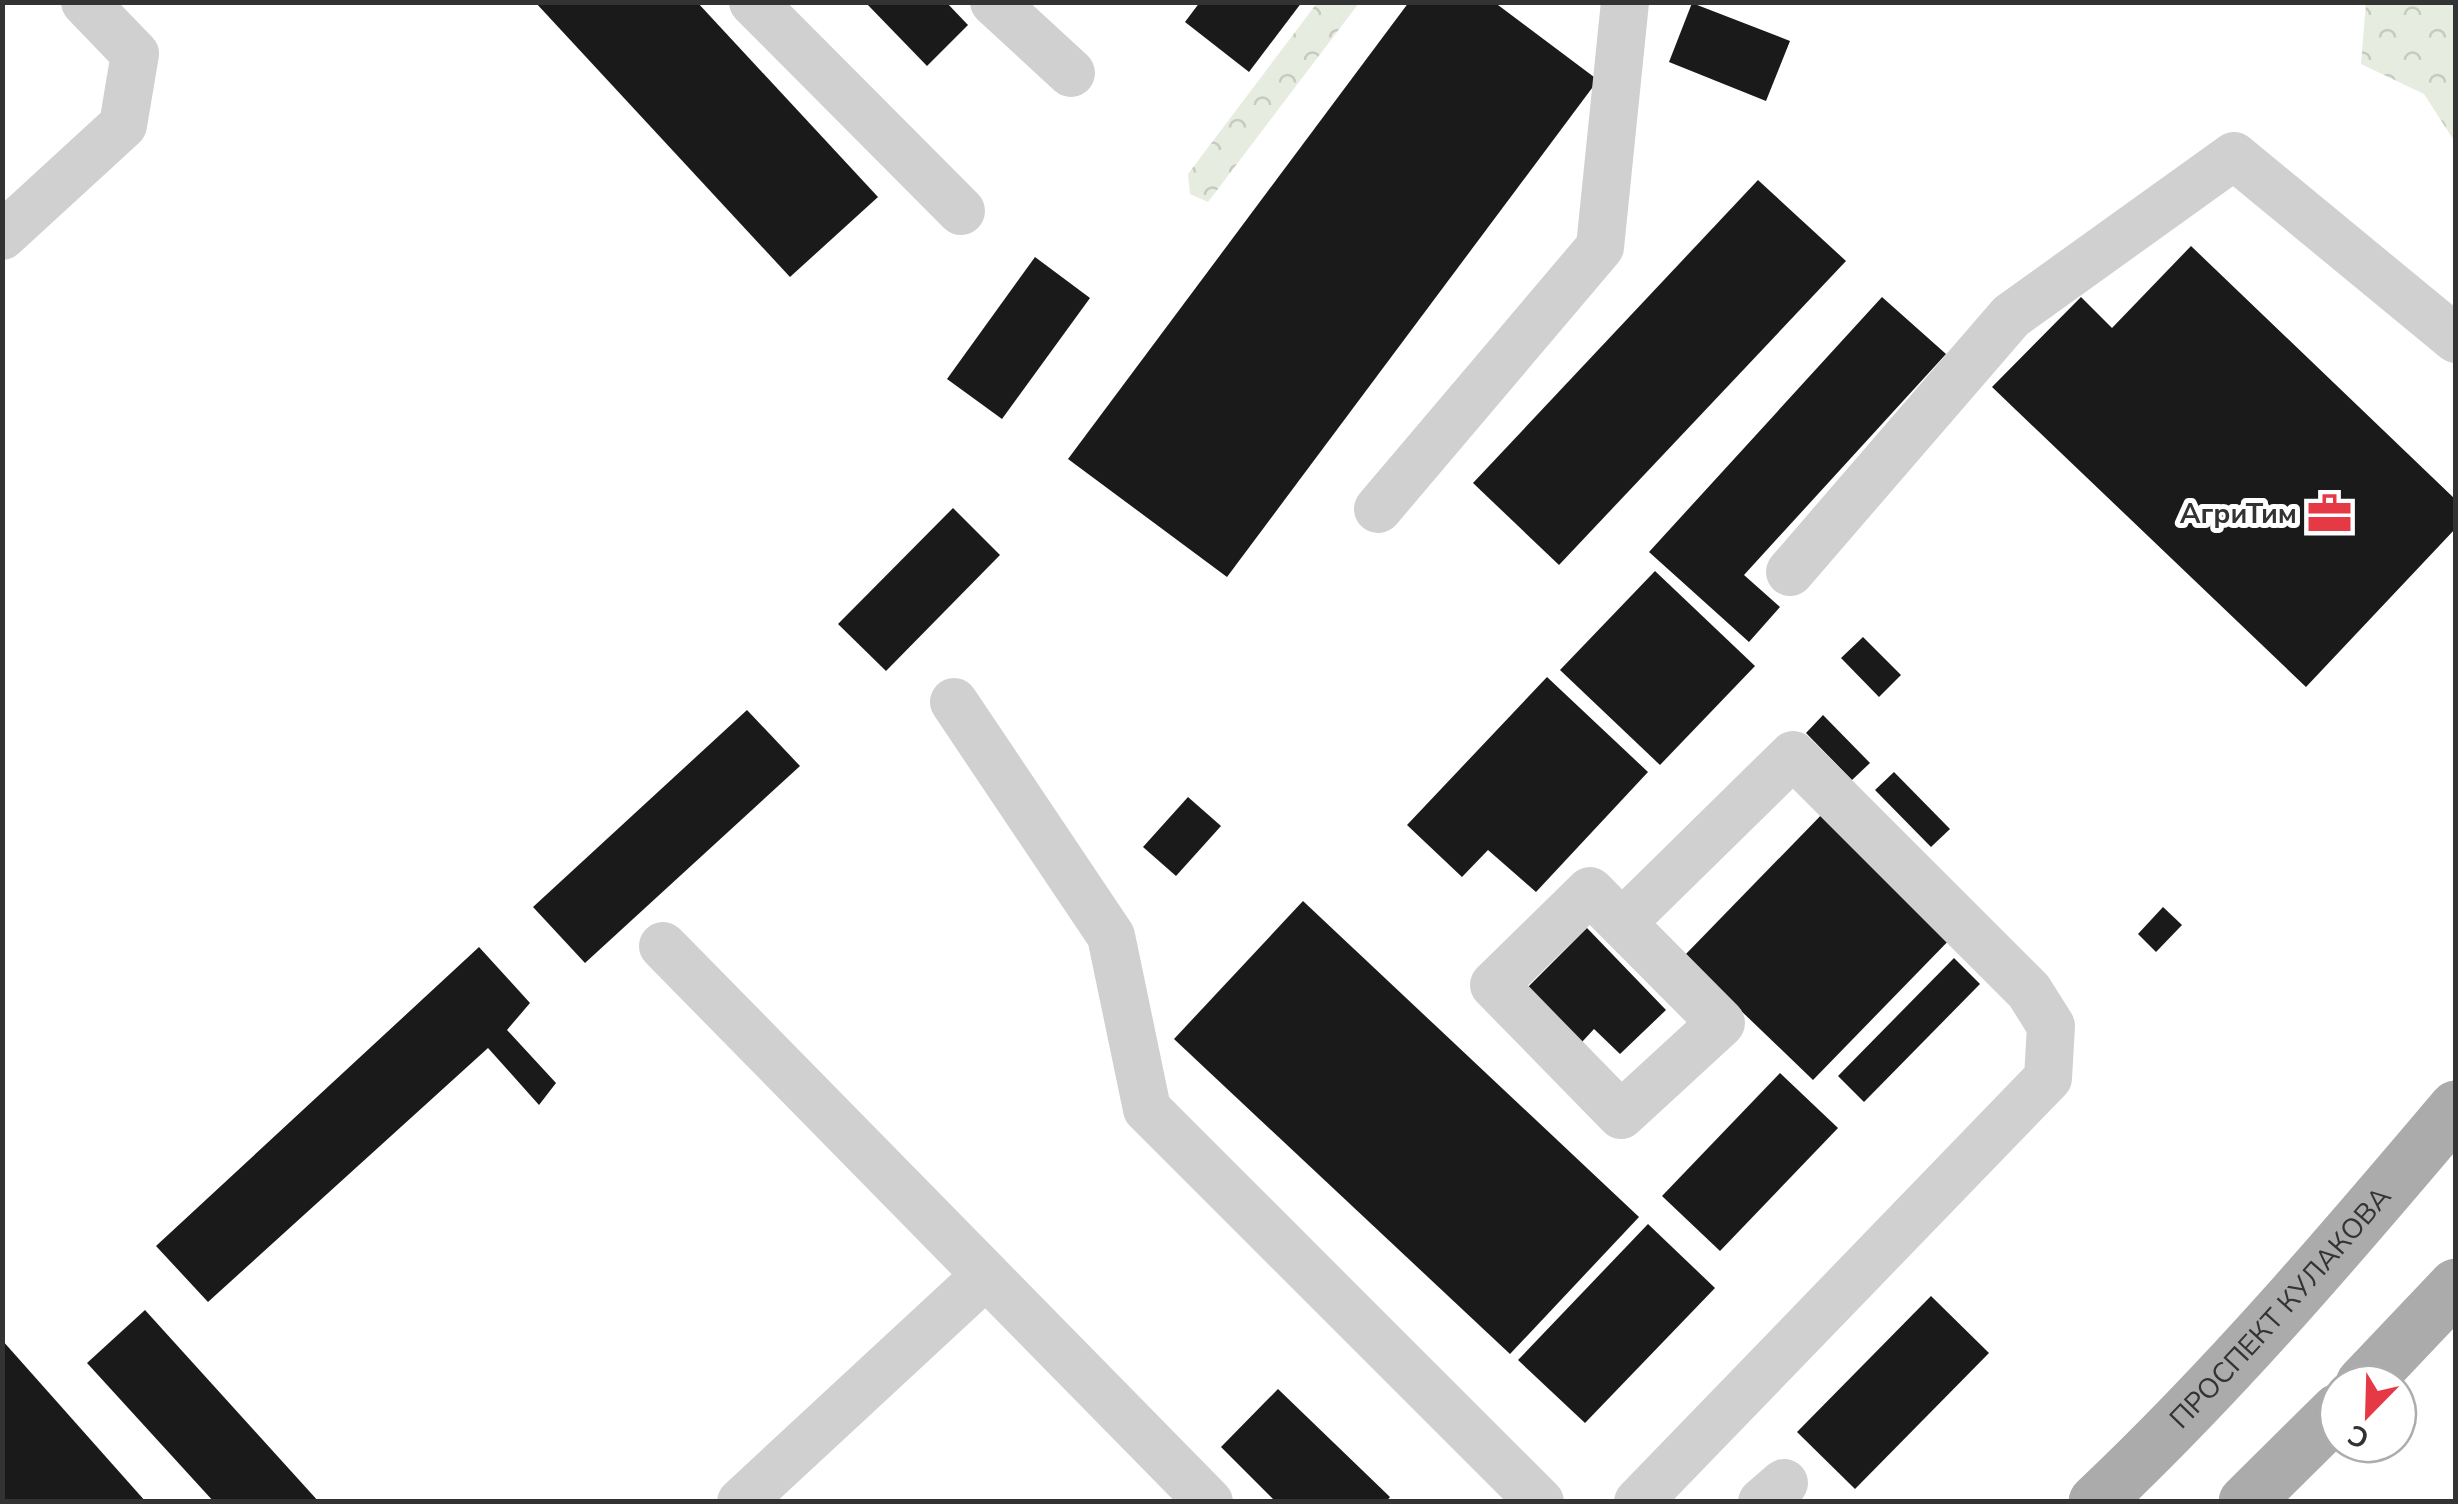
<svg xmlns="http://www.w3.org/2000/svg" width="2458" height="1504" font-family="'Nunito Sans',sans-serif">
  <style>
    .forest { fill: url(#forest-crowns) }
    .building { fill: #1a1a1a }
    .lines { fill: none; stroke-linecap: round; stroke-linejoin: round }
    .minor { stroke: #d0d0d0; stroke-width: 48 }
    .major { stroke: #ababab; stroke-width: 55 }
    .labels { text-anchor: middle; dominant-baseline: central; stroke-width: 10; stroke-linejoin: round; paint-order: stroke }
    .poi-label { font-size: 28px; font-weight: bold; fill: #333; stroke: #fff; text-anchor: end }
    .street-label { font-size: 28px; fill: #333; stroke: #fff }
  </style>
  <defs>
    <pattern id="forest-crowns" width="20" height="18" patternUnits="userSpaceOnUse" patternTransform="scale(2.5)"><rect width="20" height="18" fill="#e6ecdf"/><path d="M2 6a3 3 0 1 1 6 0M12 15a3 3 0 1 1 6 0" fill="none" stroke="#c6cbc0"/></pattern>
  </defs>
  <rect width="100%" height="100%" fill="#fff"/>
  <!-- forest -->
  <g class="forest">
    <path d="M1317,3h42l-151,199 -18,-8 -2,-20z"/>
    <path d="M2366,3h89v139l-31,-48 -63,-30z"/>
  </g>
  <!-- building -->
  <g class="building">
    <path d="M535,2h162l181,195 -88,80z"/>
    <path d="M865,2h81l22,23 -41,41z"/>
    <path d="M1200,2h102l-53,70 -64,-50z"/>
    <path d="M1409,2h85l104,78 -371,497 -159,-118z"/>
    <path d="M1692,3l98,38 -24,60 -97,-39z"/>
    <path d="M1758,180l88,81 -287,304 -86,-82z"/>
    <path d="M2191,246l265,254v28l-150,159 -314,-300 89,-90 31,31z"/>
    <path d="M1035,257l55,41 -88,121 -55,-40z"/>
    <path d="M1882,297l64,57 -202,221 36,32 -31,35 -100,-90z"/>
    <path d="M953,508l47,47 -114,116 -48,-47z"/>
    <path d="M1655,571l100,95 -95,99 -100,-95z"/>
    <path d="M1863,637l38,38 -22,22 -38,-39z"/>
    <path d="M1547,677l101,95 -112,120 -48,-42 -26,27 -55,-52z"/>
    <path d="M747,710l53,56 -215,197 -52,-56z"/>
    <path d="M1823,715l47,48 -18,17 -46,-47z"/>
    <path d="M1894,772l56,57 -19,18 -56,-57z"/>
    <path d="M1188,797l33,29 -45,50 -33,-29z"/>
    <path d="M1830,806l128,125 -145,149 -129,-124z"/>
    <path d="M1303,901l336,316 -129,137 -336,-315z"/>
    <path d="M2163,907l19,18 -26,27 -18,-18z"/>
    <path d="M1587,928l79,82 -46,44 -26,-25 -12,13 -55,-54z"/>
    <path d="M479,947l51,56 -23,27 49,53 -17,22 -51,-57 -280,254 -52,-56z"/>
    <path d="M1954,958l26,26 -116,118 -26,-26z"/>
    <path d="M1780,1073l58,55 -118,123 -58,-55z"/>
    <path d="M1648,1224l67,64 -130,135 -67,-63z"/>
    <path d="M1931,1296l58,57 -134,136 -58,-57z"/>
    <path d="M145,1310l174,192h-105l-127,-139z"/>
    <path d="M2,1340l144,162h-144z"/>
    <path d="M1278,1389l112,108 -4,5h-110l-55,-55z"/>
  </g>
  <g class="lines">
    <!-- minor -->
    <g class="minor">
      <path d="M753,2l208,209"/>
      <path d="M994,2l77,71"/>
      <path d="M2,236l121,-111 12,-71 -50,-52"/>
      <path d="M1378,509l222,-262 25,-245"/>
      <path d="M1790,572l221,-256 223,-160 222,183"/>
      <path d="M954,702l157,234 36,173 393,393"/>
      <path d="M1590,891l131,132 -100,92 -127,-130z"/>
      <path d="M1623,922l170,-167 236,236 22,35 -3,52 -410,424"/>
      <path d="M663,946l546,556"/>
      <path d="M741,1502l245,-227"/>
      <path d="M1762,1502l22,-19"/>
    </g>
    <!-- major -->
    <g class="major">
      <path d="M2363,1384l93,-98"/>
      <path id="s1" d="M2096,1502c130,-123 245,-258 360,-394"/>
      <path d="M2246,1502l92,-91"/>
    </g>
  </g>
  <!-- icons -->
  <defs>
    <symbol id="office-bare" viewBox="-9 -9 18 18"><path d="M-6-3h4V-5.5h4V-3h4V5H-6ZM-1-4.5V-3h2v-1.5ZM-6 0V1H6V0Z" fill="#e63946" stroke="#fff" stroke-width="2.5" paint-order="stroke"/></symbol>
  </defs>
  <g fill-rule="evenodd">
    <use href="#office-bare" x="2298" y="482" width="63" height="63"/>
  </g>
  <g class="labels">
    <!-- poi labels -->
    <g class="poi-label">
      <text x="2297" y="514">АгриТим</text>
    </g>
    <!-- street labels -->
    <g class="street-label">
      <text stroke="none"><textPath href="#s1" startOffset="268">ПРОСПЕКТ КУЛАКОВА</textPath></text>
    </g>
  </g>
  <!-- border -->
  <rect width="2458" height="1504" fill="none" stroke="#333333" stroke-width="10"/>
  <!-- north arrow -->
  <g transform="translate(2368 1414) rotate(203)"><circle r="48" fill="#ffffff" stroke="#adadad" stroke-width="2.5"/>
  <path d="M0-8L18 38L0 25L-18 38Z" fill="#e63946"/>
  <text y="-15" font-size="28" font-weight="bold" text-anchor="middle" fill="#333333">С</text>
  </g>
</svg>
